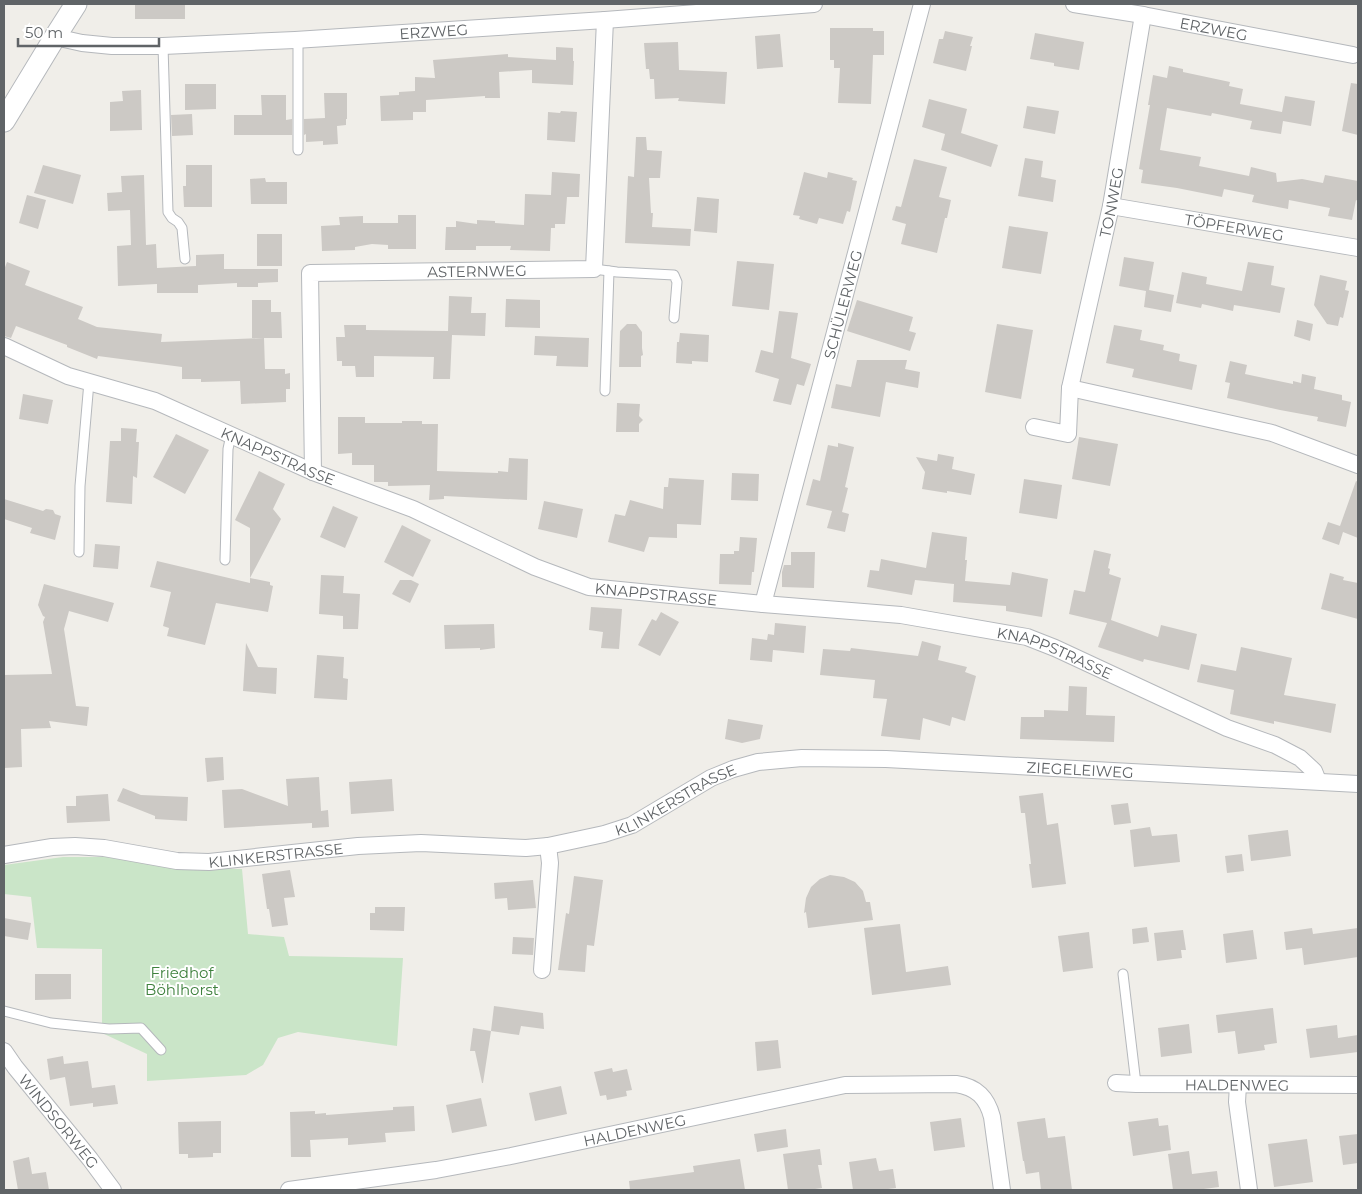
<svg xmlns="http://www.w3.org/2000/svg" width="1362" height="1194" font-family="Montserrat,sans-serif">
  <style>
    .green { fill: #cae5c8 }
    .building { fill: #ccc9c5 }
    .lines { fill: none; stroke-linecap: round; stroke-linejoin: round }
    .service-casing { stroke: #b5b8bc; stroke-width: 11 }
    .minor-casing { stroke: #b5b8bc; stroke-width: 18 }
    .tertiary-casing { stroke: #b5b8bc; stroke-width: 23 }
    .service { stroke: #fff; stroke-width: 9 }
    .minor { stroke: #fff; stroke-width: 16 }
    .tertiary { stroke: #fff; stroke-width: 21 }
    .labels { text-anchor: middle; dominant-baseline: central; stroke-width: 4; stroke-linejoin: round; paint-order: stroke }
    .street-label { font-size: 15px; fill: #606467; stroke: #fff }
    .park-label { font-size: 15px; fill: #3e813d; stroke: #fff }
  </style>
  <rect width="100%" height="100%" fill="#f0eee9"/>
  <!-- green -->
  <path class="green" d="M63,857h44l66,11 69,1 6,65 36,3 5,19 114,2 -6,88 -99,-14 -20,6 -15,27 -17,10 -99,6v-27l-45,-21v-84l-65,-1 -6,-51 -27,-3v-29z"/>
  <!-- building -->
  <g class="building">
    <rect x="135" y="4" width="50" height="15"/>
    <path d="M830,28h43v3h11v24h-11l-2,49 -33,-1 2,-35h-6v-8h-4z"/>
    <path d="M945,31l28,6 -3,9h2l-6,25 -33,-8 6,-24h4z"/>
    <path d="M1035,33l49,9 -5,28 -25,-4v-3l-24,-4z"/>
    <path d="M780,34l3,33 -26,2 -2,-33z"/>
    <path d="M678,42l1,28 48,2 -2,32 -47,-3 1,-3 -24,1 -1,-20h-4l-1,-10h-3l-2,-26z"/>
    <path d="M556,47l17,1v13h1l-1,24 -41,-2v-13l-33,2 1,26h-15v-2l-59,4v12h-13v8l-32,1 -1,-25 19,-1v-3l16,-1v-14l20,1 -2,-18 75,-6v3l48,3z"/>
    <path d="M1169,66l14,3v3l47,10 -1,4 14,3 -3,15 42,8 3,-16 30,5 -4,25 -28,-5 -2,13 -31,-5 2,-8 -40,-8 -1,3 -44,-8 -7,42 41,7 -2,9 50,10 2,-9 25,6 1,9 25,-3 21,4 2,-8 33,6v20l-2,-1 -4,20 -24,-4 2,-8 -41,-8 -1,9 -36,-7 2,-7 -30,-6 -2,8 -45,-9 -36,-5 2,-13 -4,-1 11,-64h-2l5,-30 14,3z"/>
    <path d="M1351,83l7,1v51l-16,-4z"/>
    <path d="M185,84h31v25l-31,1z"/>
    <path d="M141,90l1,40 -32,1v-29l13,-1 -1,-10z"/>
    <path d="M324,93h23v26h-1v6l-9,1 1,18 -15,1v-4l-17,1v-8l-2,1v-16l21,-1z"/>
    <path d="M261,95h25v25l6,-1v16h-58v-20h28z"/>
    <path d="M929,99l38,10 -6,24 37,12 -7,22 -50,-17 4,-16 -23,-7z"/>
    <path d="M1027,106l32,5 -4,23 -32,-6z"/>
    <path d="M561,111l16,1 -2,30 -28,-2 1,-28 12,1z"/>
    <path d="M192,114l1,21 -21,1 -1,-21z"/>
    <path d="M636,137h10l1,13 15,1 -2,27h-11l2,35h2l-1,14 39,2 -1,17 -65,-3 3,-67 6,1z"/>
    <path d="M1025,158l18,3 -2,16 15,3 -3,22 -35,-6z"/>
    <path d="M914,159l33,8 -8,30 12,3 -4,18h-2l-8,35 -36,-9 5,-20 -14,-4 4,-14 5,1z"/>
    <path d="M43,165l38,10 -8,29 -39,-11z"/>
    <path d="M186,165h26v42h-28l-1,-21h3z"/>
    <path d="M552,172l28,2 -1,23h-12l-2,27h-10v4h-4l-1,23 -40,-1 1,-4h-35v4h-31l1,-23h10v-6l21,3v-4l18,1v2l29,2 1,-31 26,1z"/>
    <path d="M804,172l23,6 1,-6 25,6 -1,2 5,1 -7,31 -3,-1 -4,13 -24,-6 -2,6 -18,-5 1,-3 -7,-1z"/>
    <path d="M144,175l2,70 10,-1 1,24 39,-2v-11l28,-1v15h54v13l-20,1v4h-21v-4l-39,2v8h-41v-9l-39,2 -1,-40 14,-1 -1,-35 -22,1 -1,-18 15,-1 -1,-16z"/>
    <path d="M265,178l1,4h21v22h-36l-1,-25z"/>
    <path d="M27,195l19,5 -8,29 -19,-6z"/>
    <path d="M697,197l22,2 -2,34 -23,-2z"/>
    <path d="M398,215h18v34h-28v-4l-16,-1 -17,3v3l-33,1 -1,-25 19,-1 -1,-8 24,-1v7h35z"/>
    <path d="M1009,226l39,6 -7,42 -39,-6z"/>
    <rect x="257" y="234" width="25" height="32"/>
    <path d="M1124,257l30,5 -5,28 25,5 -3,17 -27,-5 2,-16 -27,-5z"/>
    <path d="M737,261l37,3 -5,46 -37,-4z"/>
    <path d="M7,262l23,9 -5,14 58,22 -5,12 19,8 65,7 -1,8 103,-4 1,31h20v5l5,-1v16h-4v13l-45,2 -1,-23 -39,1v-3h-19v-12l-84,-11 -1,3 -30,-12v-2l-51,-19 -5,12 -7,-2v-66z"/>
    <path d="M1248,262l26,4 -3,19 14,3 -5,25 -46,-8 -1,6 -31,-7 -1,4 -25,-5 6,-31 25,5 -1,7 36,7z"/>
    <path d="M1320,275l27,6 -2,9 4,1 -6,27 -3,-1 -2,9 -11,-2 -13,-19z"/>
    <path d="M449,296l23,1 -1,16h15l-1,23 -33,-1 -2,44h-17l1,-22 -60,-1v21h-18l-1,-11h-13v-5h-5l-1,-24h9l-1,-12h22v5l82,1z"/>
    <path d="M506,299l34,1v28l-35,-1z"/>
    <path d="M252,300h19v12h10l1,26h-30z"/>
    <path d="M857,300l56,17 -4,14 7,2 -6,18 -63,-20z"/>
    <path d="M779,311l19,2 -7,45 20,6 -7,22 -7,-2 -6,21 -18,-4 6,-22 -24,-7 6,-22 12,3z"/>
    <path d="M1297,320l16,4 -3,17 -16,-5z"/>
    <path d="M627,324h9l6,8v16l1,7 -2,1v11h-22l1,-36z"/>
    <path d="M997,324l36,6 -12,69 -36,-7z"/>
    <path d="M1114,325l28,5 -2,10 24,5 -1,5 17,4 -1,7 18,4 -5,25 -60,-13 2,-8 -28,-6z"/>
    <path d="M680,333l29,2 -1,27 -16,-1v3l-16,-1 1,-21h2z"/>
    <path d="M535,336l54,2 -1,29 -32,-1 1,-10 -23,-1z"/>
    <path d="M857,360h50l-2,9 15,3 -2,16 -32,-6 -6,35 -49,-9 5,-24 15,3z"/>
    <path d="M1230,361l17,4 -2,9 48,10v-3l8,2 1,-9 14,3 -2,12 28,6v5l9,2 -5,25 -29,-6 1,-4 -38,-7 -53,-12 3,-15 -5,-1z"/>
    <path d="M23,394l30,6 -5,24 -29,-5z"/>
    <path d="M617,403l23,1 -1,12 4,4 -4,4v8h-23z"/>
    <path d="M338,417h27v6h37v-2h20v3h16l-1,47 61,2v-2l10,1 1,-14 19,1 -1,41 -83,-4v3l-15,1 1,-15 -42,1v-4h-14v-17h-22v-12l-14,1z"/>
    <path d="M121,428l16,1 -1,13h3l-2,36 -4,-2 -1,28 -26,-2 4,-61h11z"/>
    <path d="M176,434l33,16 -24,44 -32,-17z"/>
    <path d="M1079,437l39,7 -8,42 -38,-7z"/>
    <path d="M838,443l16,4 -9,40 3,1 -6,24 7,2 -4,18 -18,-4 5,-17 -26,-6 7,-26 7,2 8,-36 10,2z"/>
    <path d="M938,454l16,3 -2,12 23,5 -4,21 -24,-4v2l-25,-4 3,-17 -9,-15 21,4z"/>
    <path d="M259,471l26,13 -12,25 8,10 -31,59 20,4v3l3,1 -5,26 -52,-9 -11,42 -38,-9 2,-8 -6,-2 8,-34 -21,-5 7,-26 93,22v-55l-15,-8z"/>
    <path d="M732,473l27,1 -1,27 -27,-1z"/>
    <path d="M669,478l35,2 -3,45 -24,-1v14l-28,-1 -5,15 -36,-10 7,-28 10,2 5,-16 33,9 1,-22h4z"/>
    <path d="M1024,479l38,6 -5,34 -38,-6z"/>
    <path d="M1356,481l2,1v56l-15,-6 -4,13 -17,-6 6,-17 12,4z"/>
    <path d="M4,499l39,12 3,-2 7,1 2,4 6,2 -6,24 -25,-7 2,-5 -28,-9z"/>
    <path d="M544,501l39,8 -6,29 -39,-9z"/>
    <path d="M333,506l25,11 -13,31 -25,-11z"/>
    <path d="M402,525l29,15 -18,37 -29,-15z"/>
    <path d="M932,532l35,5 -2,23h2l-2,21 45,4 2,-13 36,7 -6,38 -36,-6v-5l-53,-4 1,-18 -39,-4 -3,15 -45,-8 3,-17 9,1 2,-12 45,9z"/>
    <path d="M740,537l17,1 -3,34h-2l-1,13 -32,-1 1,-30h14v-3h5z"/>
    <path d="M95,544l25,2 -2,23 -25,-2z"/>
    <path d="M1094,550l17,4 -3,14 2,1 -1,5 12,4 -10,42 47,17 3,-12 36,9 -8,36 -45,-11 -1,3 -45,-15 9,-24 -38,-9 5,-24 11,2z"/>
    <path d="M791,552h24l-1,36 -32,-1v-15l2,-7h7z"/>
    <path d="M1330,573l14,4 -1,3 15,3v36l-37,-10z"/>
    <path d="M321,575l23,1 -1,17 17,1 -2,35h-15v-13l-24,-2z"/>
    <path d="M400,580h11l8,4 -9,19 -18,-9z"/>
    <path d="M44,584l70,19 -6,19 -39,-11 -5,18 12,77 13,1 -2,19 -38,-5 2,7 -30,1 1,38 -18,1v-93l48,-1 -9,-52 2,-5 -2,-1 -5,-11z"/>
    <path d="M591,607l31,2 -3,40 -18,-1 2,-16 -14,-2z"/>
    <path d="M661,612l18,10 -19,34 -22,-11 14,-26 4,2z"/>
    <path d="M775,623l31,3 -2,27 -31,-3 -1,12 -22,-2 2,-22 15,2 1,-6 6,1z"/>
    <path d="M494,624l1,24 -15,2v-2l-35,1 -1,-24z"/>
    <path d="M922,641l19,5 -3,14 29,7 -2,5 11,4 -11,45 -13,-4 -2,9 -27,-8 -3,22 -39,-4 6,-37 -14,-1 2,-18 -55,-5 3,-26 27,2 1,-3 67,8z"/>
    <path d="M246,643l12,24 19,1 -1,26 -33,-3z"/>
    <path d="M1241,647l51,11 -8,37 52,9 -5,29 -57,-12v3l-44,-10 4,-24 -37,-8 4,-18 35,7z"/>
    <path d="M317,655l27,2 -1,21 5,1 -1,21 -33,-2z"/>
    <path d="M1069,686l18,1 -1,28 29,1 -1,26 -94,-3 1,-22h23v-7l24,1z"/>
    <path d="M728,719l35,6 -3,14 -18,4 -17,-4z"/>
    <path d="M223,757l1,23 -17,2 -2,-24z"/>
    <path d="M319,777l2,34 7,-1 1,17 -17,1v-5l-88,5 -2,-38 20,-1 46,17 -2,-27z"/>
    <path d="M392,779l2,32 -43,3 -2,-32z"/>
    <path d="M123,788l18,7 47,2 -1,24 -32,-2v-3l-38,-15z"/>
    <path d="M1043,793l4,32 11,-2 8,61 -34,4 -3,-24h2l-6,-51h-4l-2,-17z"/>
    <path d="M108,794l2,27 -43,2 -1,-17h10v-10z"/>
    <path d="M1128,803l3,20 -17,2 -3,-20z"/>
    <path d="M1150,827l2,9 25,-2 3,28 -46,5 -4,-37z"/>
    <path d="M1288,830l3,26 -40,5 -3,-26z"/>
    <path d="M1242,854l2,17 -17,2 -2,-17z"/>
    <path d="M290,870l5,27 -11,1 4,27 -16,2 -3,-18h-2l-5,-35z"/>
    <path d="M830,875l14,2 11,5 8,9 3,11h4l3,18 -65,8 -2,-16 -2,1 2,-15 5,-11 9,-8z"/>
    <path d="M574,876l29,4 -9,66 -7,-1 -2,27 -27,-2 8,-57 3,1z"/>
    <path d="M533,880l3,28 -28,2 -1,-12 -12,1 -1,-16z"/>
    <path d="M375,907h30l-1,24 -34,-1v-17h5z"/>
    <path d="M4,918l27,5 -3,17 -24,-4z"/>
    <path d="M900,924l6,48 42,-6 3,19 -79,10 -8,-67z"/>
    <path d="M1147,927l2,15 -16,2 -1,-15z"/>
    <path d="M1312,928l1,6 45,-6v29l-54,8 -2,-17 -16,2 -2,-18z"/>
    <path d="M1183,930l3,20h-5l1,8 -25,3 -3,-28z"/>
    <path d="M1253,930l4,29 -31,4 -3,-29z"/>
    <path d="M1089,932l4,36 -30,4 -5,-36z"/>
    <path d="M513,937l21,1 -1,17 -21,-1z"/>
    <path d="M35,974h36v25l-36,1z"/>
    <path d="M494,1006l49,7 1,16 -23,-3 -2,9 -28,-4 -8,52h-1l-7,-32h-5l3,-23 18,3z"/>
    <path d="M1273,1008l4,35 -13,2 1,5 -27,4 -3,-23 -17,2 -2,-18z"/>
    <path d="M1189,1024l3,29 -31,4 -3,-29z"/>
    <path d="M1337,1025l1,13 20,-3v17l-48,6 -4,-29z"/>
    <path d="M778,1040l3,28 -24,3 -2,-29z"/>
    <path d="M63,1056l1,8 24,-3 4,27 23,-3 3,19 -25,3v-4l-23,3 -5,-29 -15,3 -3,-21z"/>
    <path d="M612,1068l1,4 14,-3 5,21 -6,1 1,5 -20,4 -1,-5 -6,1 -6,-24z"/>
    <path d="M561,1086l6,28 -32,7 -6,-28z"/>
    <path d="M481,1098l6,28 -35,7 -6,-28z"/>
    <path d="M414,1106l1,25 -30,2 1,9 -38,3v-7l-38,2 1,17h-20l-1,-45 25,-1v3l11,-1v2l67,-5v-3z"/>
    <path d="M961,1118l4,29 -31,4 -4,-29z"/>
    <path d="M1045,1118l3,20 17,-2 7,54h-31l-2,-18 -13,2 -2,-13h-1l-6,-39z"/>
    <path d="M1158,1118l1,8 9,-1 3,25 -38,6 -5,-34z"/>
    <path d="M221,1121v32h-8v4l-25,1v-4h-9l-1,-32z"/>
    <path d="M786,1129l2,18 -31,5 -3,-18z"/>
    <path d="M1358,1134v29l-15,2 -4,-29z"/>
    <path d="M1307,1139l6,43 -39,5 -6,-43z"/>
    <path d="M820,1149l2,16h-4l4,23 -14,2h-20l-5,-36z"/>
    <path d="M1189,1151l3,23 25,-3 2,16 -23,3h-23l-5,-36z"/>
    <path d="M29,1157l3,17 14,-2 3,18h-31l-5,-29z"/>
    <path d="M876,1158l3,13 14,-2 3,19 -16,2h-27l-4,-28z"/>
    <path d="M740,1159l5,31h-115l-1,-9 65,-9 -1,-6z"/>
  </g>
  <g class="lines">
    <defs>
      <g id="service">
        <path d="M298,40v110"/>
        <path d="M163,46l5,166 4,6 6,4 4,6 3,31"/>
        <path d="M594,269l23,3 57,3 3,7 -3,36"/>
        <path d="M605,391l4,-120"/>
        <path d="M79,552l1,-66 9,-104"/>
        <path d="M225,560l3,-111 3,-14"/>
        <path d="M1123,974l13,110"/>
        <path d="M4,1011l47,12 58,6 32,-1 20,22"/>
      </g>
      <g id="minor">
        <path id="s1" d="M1074,4l69,11 210,40"/>
        <path id="s2" d="M55,37l27,6 30,3h51l132,-6 310,-20 209,-16"/>
        <path id="s3" d="M1111,206l247,42"/>
        <path id="s4" d="M4,346l64,30 87,25 158,71 100,37 122,58 54,20 174,17 138,11 126,22 28,11 172,80 48,17 25,13 14,13 4,10"/>
        <path d="M1070,388l202,45 86,32"/>
        <path id="s5" d="M1034,427l34,7 2,-46 41,-182 32,-191"/>
        <path id="s6" d="M313,472l-3,-199 284,-4 11,-249"/>
        <path id="s7" d="M763,604l159,-600"/>
        <path id="s8" d="M4,855l48,-8 23,-1 29,2 73,13 32,1 149,-16 63,-3 105,5 22,-2 56,-12 28,-9 79,-47 22,-9 25,-7 44,-4 84,1 472,25"/>
        <path d="M542,970l8,-107 -2,-17"/>
        <path id="s9" d="M4,1051l11,16 75,92 23,31"/>
        <path id="s10" d="M1116,1083l20,1 222,1"/>
        <path d="M1238,1085l-1,17 12,88"/>
        <path id="s11" d="M289,1190l147,-20 75,-14 334,-71 111,-1c21,3 31,14 36,33l10,73"/>
      </g>
      <path id="tertiary" d="M4,121l51,-84 21,-33"/>
    </defs>
    <!-- service casing -->
    <use href="#service" class="service-casing"/>
    <!-- minor casing -->
    <use href="#minor" class="minor-casing"/>
    <!-- tertiary casing -->
    <use href="#tertiary" class="tertiary-casing"/>
    <!-- service -->
    <use href="#service" class="service"/>
    <!-- minor -->
    <use href="#minor" class="minor"/>
    <!-- tertiary -->
    <use href="#tertiary" class="tertiary"/>
  </g>
  <g class="labels">
    <!-- street labels -->
    <g class="street-label">
      <text stroke="none"><textPath href="#s1" startOffset="142">ERZWEG</textPath></text>
      <text stroke="none"><textPath href="#s2" startOffset="380">ERZWEG</textPath></text>
      <text stroke="none"><textPath href="#s5" startOffset="271">TONWEG</textPath></text>
      <text stroke="none"><textPath href="#s3" startOffset="125">TÖPFERWEG</textPath></text>
      <text stroke="none"><textPath href="#s6" startOffset="366">ASTERNWEG</textPath></text>
      <text stroke="none"><textPath href="#s7" startOffset="310">SCHÜLERWEG</textPath></text>
      <text stroke="none"><textPath href="#s4" startOffset="296">KNAPPSTRASSE</textPath></text>
      <text stroke="none"><textPath href="#s4" startOffset="701">KNAPPSTRASSE</textPath></text>
      <text stroke="none"><textPath href="#s4" startOffset="1106">KNAPPSTRASSE</textPath></text>
      <text stroke="none"><textPath href="#s8" startOffset="1098">ZIEGELEIWEG</textPath></text>
      <text stroke="none"><textPath href="#s8" startOffset="684">KLINKERSTRASSE</textPath></text>
      <text stroke="none"><textPath href="#s8" startOffset="274">KLINKERSTRASSE</textPath></text>
      <text stroke="none"><textPath href="#s10" startOffset="121">HALDENWEG</textPath></text>
      <text stroke="none"><textPath href="#s9" startOffset="89">WINDSORWEG</textPath></text>
      <text stroke="none"><textPath href="#s11" startOffset="351">HALDENWEG</textPath></text>
    </g>
    <!-- park labels -->
    <g class="park-label">
      <text x="182" y="972">Friedhof<tspan x="182" dy="17">Böhlhorst</tspan></text>
    </g>
  </g>
  <!-- border -->
  <rect width="1362" height="1194" fill="none" stroke="#606467" stroke-width="10"/>
  <!-- scale -->
  <path d="M18 38v8h141v-8" fill="none" stroke="#606467" stroke-width="2.5"/>
  <text x="25" y="38" font-size="15" fill="#606467" stroke="#ffffff" stroke-width="4" paint-order="stroke">50 m</text>
</svg>
